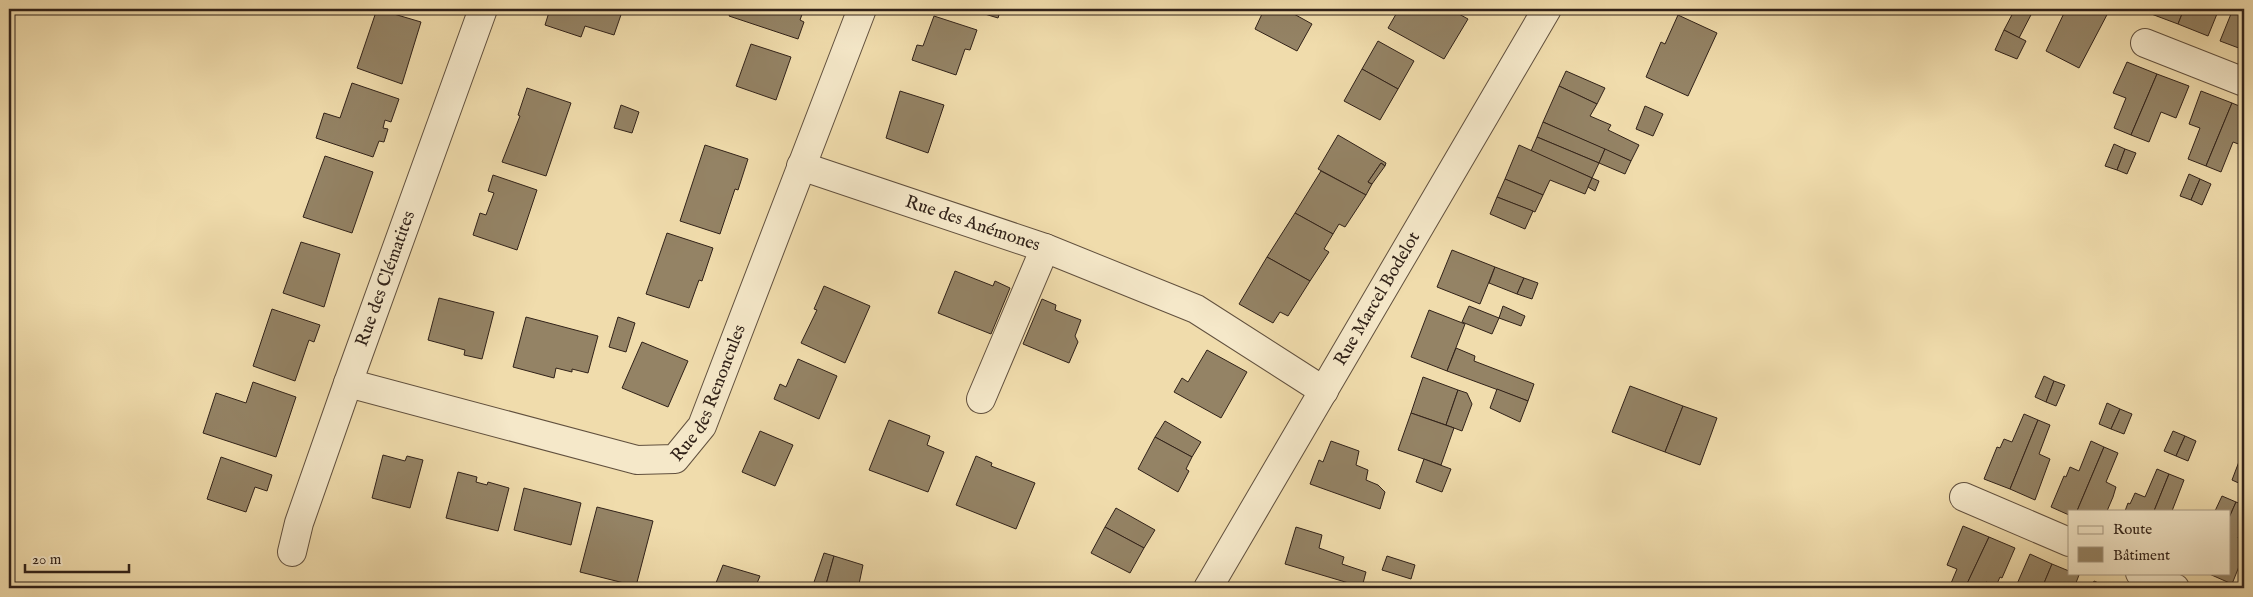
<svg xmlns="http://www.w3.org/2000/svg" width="2253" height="597" font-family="'IM FELL English',serif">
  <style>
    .building { fill: #948365; stroke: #312219 }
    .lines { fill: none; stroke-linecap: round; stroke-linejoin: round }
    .street-casing { stroke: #61503e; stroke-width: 30 }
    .street { stroke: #f5e8c9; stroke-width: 28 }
    .labels { text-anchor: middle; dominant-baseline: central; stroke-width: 4; stroke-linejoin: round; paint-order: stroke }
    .street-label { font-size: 18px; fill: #312219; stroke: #f5e8c9 }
  </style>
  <rect width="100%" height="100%" fill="#f0dcac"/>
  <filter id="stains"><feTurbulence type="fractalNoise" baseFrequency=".004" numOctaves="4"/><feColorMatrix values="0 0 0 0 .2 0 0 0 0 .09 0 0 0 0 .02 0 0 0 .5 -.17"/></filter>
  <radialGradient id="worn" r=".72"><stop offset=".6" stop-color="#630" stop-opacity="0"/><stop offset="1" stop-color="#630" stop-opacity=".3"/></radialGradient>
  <!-- building -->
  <g class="building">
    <path d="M377,9l44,13 -19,62 -45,-16z"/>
    <path d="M550,9h73l-9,26 -29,-9 -4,11 -36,-12z"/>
    <path d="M732,9h72l-4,11 4,2 -6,17 -69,-23z"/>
    <path d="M968,9h33l-3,9z"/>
    <path d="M1252,9h33l27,15 -15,27 -42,-22 7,-15z"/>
    <path d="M1399,9h51l18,10 -24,40 -56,-31z"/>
    <path d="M2015,9h19l-15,29 -15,-8z"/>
    <path d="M2066,9h44l-31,59 -33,-17z"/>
    <path d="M2147,9h37l-6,15 -32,-12z"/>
    <path d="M2184,9h35l-11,27 -30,-12z"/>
    <path d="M2233,9l11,5v36l-24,-9z"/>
    <path d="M1678,15l39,18 -29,63 -42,-19 15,-35 4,2z"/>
    <path d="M934,16l43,14 -7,20 -5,-1 -9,26 -44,-15 5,-15 6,1z"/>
    <path d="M2004,30l22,11 -9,18 -22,-9z"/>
    <path d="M1378,41l36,20 -16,28 -36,-20z"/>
    <path d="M751,44l40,13 -15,43 -40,-14z"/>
    <path d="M2127,62l30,12 -26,61 -17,-7 12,-30 -13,-5z"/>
    <path d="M1362,69l36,20 -18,31 -36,-19z"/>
    <path d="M1566,71l39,17 -8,16 -38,-18z"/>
    <path d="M2157,74l32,12 -13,32 -15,-6 -12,30 -18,-7z"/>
    <path d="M352,83l47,16 -8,23 -6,-2 -2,8 5,1 -4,13 -5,-1 -6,16 -57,-19 8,-25 16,5z"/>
    <path d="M1559,86l38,18 -7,12 21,9 -3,5 31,15 -8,16 -88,-39z"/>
    <path d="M527,88l44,15 -25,73 -44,-14 18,-46 -2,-1z"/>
    <path d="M900,91l44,14 -16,48 -42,-15z"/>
    <path d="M2201,91l31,12 -26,63 -18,-7 12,-31 -11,-4z"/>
    <path d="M2232,103l12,5v38l-11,-4 -12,30 -15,-6z"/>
    <path d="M621,105l18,7 -7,21 -18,-5z"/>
    <path d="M1645,106l18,8 -10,22 -17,-7z"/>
    <path d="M1543,122l62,27 -6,14 -62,-26z"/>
    <path d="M1338,135l48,28 -1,3 -4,-3 -13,19 4,2 -6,11 -48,-26z"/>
    <path d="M1537,137l62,26 -7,15 -61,-27z"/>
    <path d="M2114,144l11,5 -8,21 -12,-4z"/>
    <path d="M705,145l43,14 -10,31 -3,-1 -15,45 -40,-13z"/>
    <path d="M1519,145l73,33 -7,16 -35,-14 -7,15 -38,-16z"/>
    <path d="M1605,149l26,12 -6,13 -26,-11z"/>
    <path d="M2125,149l11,4 -9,21 -10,-4z"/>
    <path d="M325,156l48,16 -21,61 -49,-16z"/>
    <path d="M1381,163l4,3 -13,18 -4,-2z"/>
    <path d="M1321,171l45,24 -21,32 -6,-3 -6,10 -38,-21z"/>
    <path d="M2189,174l11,5 -9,21 -11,-4z"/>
    <path d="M493,175l44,15 -20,60 -44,-15 7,-22 6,2 8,-22 -6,-2z"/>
    <path d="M1592,178l7,3 -4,10 -7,-4z"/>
    <path d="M1505,179l38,16 -8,17 -38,-15z"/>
    <path d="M2200,179l11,5 -9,21 -11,-5z"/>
    <path d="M1497,197l36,14 -8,18 -35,-15z"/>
    <path d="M1295,213l38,21 -9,15 5,3 -19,29 -43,-24z"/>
    <path d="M667,233l46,15 -11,33 -3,-1 -10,28 -43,-14z"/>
    <path d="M301,242l39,12 -16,53 -41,-14z"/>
    <path d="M1452,250l43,17 -15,37 -43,-17z"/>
    <path d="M1267,257l43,24 -22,35 -8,-4 -7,11 -34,-19z"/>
    <path d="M1495,267l29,11 -7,16 -28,-11z"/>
    <path d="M955,271l38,15 2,-5 15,7 -19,46 -53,-21z"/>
    <path d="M1524,278l14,5 -6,16 -15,-5z"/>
    <path d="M824,286l46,20 -25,57 -44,-20 16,-33 -3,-1z"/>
    <path d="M439,298l55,14 -12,47 -18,-4 1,-5 -37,-10z"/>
    <path d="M1042,299l14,6 -1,5 26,10 -6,16 3,6 -9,21 -46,-19z"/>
    <path d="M1469,306l30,12 -7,16 -30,-12z"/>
    <path d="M1503,306l22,10 -4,10 -22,-8z"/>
    <path d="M272,309l48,16 -6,17 -5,-2 -14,41 -42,-15z"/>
    <path d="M1429,310l36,14 -18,47 -36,-14z"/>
    <path d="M526,317l72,19 -10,37 -16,-4v3l-16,-4 -2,10 -41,-11z"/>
    <path d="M618,317l17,6 -9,29 -17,-5z"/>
    <path d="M642,342l46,19 -20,46 -46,-19z"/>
    <path d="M1456,348l19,8 -1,5 60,23 -6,17 -81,-30z"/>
    <path d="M1207,350l40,22 -26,46 -47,-26 8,-14 6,4z"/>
    <path d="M798,359l39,17 -18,43 -45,-20 6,-15 6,3z"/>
    <path d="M2044,376l10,5 -8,21 -11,-5z"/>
    <path d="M1423,377l35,13 -12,35 -35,-12z"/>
    <path d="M2054,381l11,4 -9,21 -10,-4z"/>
    <path d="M253,382l43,15 -20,60 -73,-24 13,-40 30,10z"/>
    <path d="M1630,386l53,20 -18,46 -53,-20z"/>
    <path d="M1497,389l31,12 -8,21 -30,-14z"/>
    <path d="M1458,390l9,3 5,11 -10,27 -16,-6z"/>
    <path d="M2107,403l13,6 -9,20 -12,-5z"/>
    <path d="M1683,406l34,12 -17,47 -35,-13z"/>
    <path d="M2120,409l12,5 -8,20 -13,-5z"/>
    <path d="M1411,413l43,15 -13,37 -43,-15z"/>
    <path d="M2024,414l14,6 -28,69 -26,-10 13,-32 3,1 4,-9 8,3z"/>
    <path d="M889,420l41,16 -3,9 17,7 -16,40 -59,-22z"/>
    <path d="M2038,420l12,5 -11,29 11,5 -15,41 -25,-11z"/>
    <path d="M1165,421l36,21 -9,15 -37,-20z"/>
    <path d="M760,431l33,14 -18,41 -33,-14z"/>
    <path d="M2173,431l12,5 -9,20 -12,-5z"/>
    <path d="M2185,436l11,5 -8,20 -12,-5z"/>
    <path d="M1155,437l37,20 -6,12 3,2 -11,21 -40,-23z"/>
    <path d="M1331,441l28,10 -3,14 12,5 -2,10 12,5 7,7 -5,17 -70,-25 9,-24 4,2z"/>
    <path d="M2091,441l13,6 -27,64h-8v4l-18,-8 13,-31 2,1 4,-10 9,4z"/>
    <path d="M2104,447l14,6 -12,29 10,5 -3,10 -6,14h-30z"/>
    <path d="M383,455l22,6 2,-5 16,4 -13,48 -38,-10z"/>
    <path d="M976,456l16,7 -1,3 44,17 -19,46 -60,-24z"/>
    <path d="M221,457l51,18 -5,16 -12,-4 -9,25 -39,-13z"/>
    <path d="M1424,459l27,10 -9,23 -26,-10z"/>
    <path d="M2240,459l4,2 -1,24 -11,-5z"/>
    <path d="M2157,469l12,5 -15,37h-29l3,-8 2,1 5,-11 10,4z"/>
    <path d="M458,472l19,5 -1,5 11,3 1,-3 21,6 -11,43 -52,-13z"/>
    <path d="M2169,474l15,6 -12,31h-18z"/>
    <path d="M524,488l57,15 -10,42 -57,-15z"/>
    <path d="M2222,496l14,6 -7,16v-7h-14z"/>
    <path d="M2236,502l8,3v17l-6,16 6,3v13l-12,30 -25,-11h22v-55z"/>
    <path d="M597,507l56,14 -17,65 -56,-14z"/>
    <path d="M1116,508l39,22 -11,18 -39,-21z"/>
    <path d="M1963,526l26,11 -24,51h-16l8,-19 -10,-4z"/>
    <path d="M1105,527l39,21 -14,25 -39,-20z"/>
    <path d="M1296,527l26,8 -3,13 25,9 -2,7 24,8 -4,15 -77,-23z"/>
    <path d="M1989,537l26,11 -13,30 -2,-1 -4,9 -10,-4 -2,6h-19z"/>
    <path d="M824,553l10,3 -9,32h-13z"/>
    <path d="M2030,554l22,10 -10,24h-24l1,-3 -2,-1z"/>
    <path d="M834,556l29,9 -4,19 12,4h-46z"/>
    <path d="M1387,556l28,9 -4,14 -29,-9z"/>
    <path d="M2052,564l17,7v2l10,2 -5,13h-32z"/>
    <path d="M723,565l37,11 -5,12h-41z"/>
    <path d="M2094,581l16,7h-19z"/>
  </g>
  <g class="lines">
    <defs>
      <g id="street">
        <path d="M2145,43l99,39"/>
        <path id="s1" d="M801,166l244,82 151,61 128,82"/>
        <path id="s2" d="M348,383l289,77 38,-1 27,-33 160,-417"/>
        <path d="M981,399l64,-151"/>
        <path d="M1964,497l105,45"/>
        <path id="s3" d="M292,552l7,-29 49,-140 135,-374"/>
        <path d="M2140,573l35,15"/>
        <path id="s4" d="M1208,588l339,-579"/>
      </g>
    </defs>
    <!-- street casing -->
    <use href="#street" class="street-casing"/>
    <!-- street -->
    <use href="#street" class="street"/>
  </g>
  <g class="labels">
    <!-- street labels -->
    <g class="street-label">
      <text stroke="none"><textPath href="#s1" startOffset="181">Rue des Anémones</textPath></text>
      <text stroke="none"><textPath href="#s3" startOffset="289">Rue des Clématites</textPath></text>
      <text stroke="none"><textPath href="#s4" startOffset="335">Rue Marcel Bodelot</textPath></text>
      <text stroke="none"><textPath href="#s2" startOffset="412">Rue des Renoncules</textPath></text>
    </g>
  </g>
  <!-- margin -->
  <rect width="2253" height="597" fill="none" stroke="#f0dcac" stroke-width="30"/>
  <rect x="10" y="10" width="2233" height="577" fill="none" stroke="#312219" stroke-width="2.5"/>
  <rect x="15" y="15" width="2223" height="567" fill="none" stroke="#312219"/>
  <!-- legend -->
  <rect x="2068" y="510" width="162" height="65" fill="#f5e8c9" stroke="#a79983"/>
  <rect x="2078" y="526" width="25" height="8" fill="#f5e8c9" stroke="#a79983"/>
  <text x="2113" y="534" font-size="15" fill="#312219">Route</text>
  <rect x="2078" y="547" width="25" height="15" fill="#948365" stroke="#a79983"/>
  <text x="2113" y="560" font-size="15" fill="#312219">Bâtiment</text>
  <!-- scale -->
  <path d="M25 564v8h104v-8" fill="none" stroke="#312219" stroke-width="2.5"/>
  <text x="32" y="564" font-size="15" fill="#312219" stroke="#f5e8c9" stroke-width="4" paint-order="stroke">20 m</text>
  <rect width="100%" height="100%" filter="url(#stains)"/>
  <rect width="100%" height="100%" fill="url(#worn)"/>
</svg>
